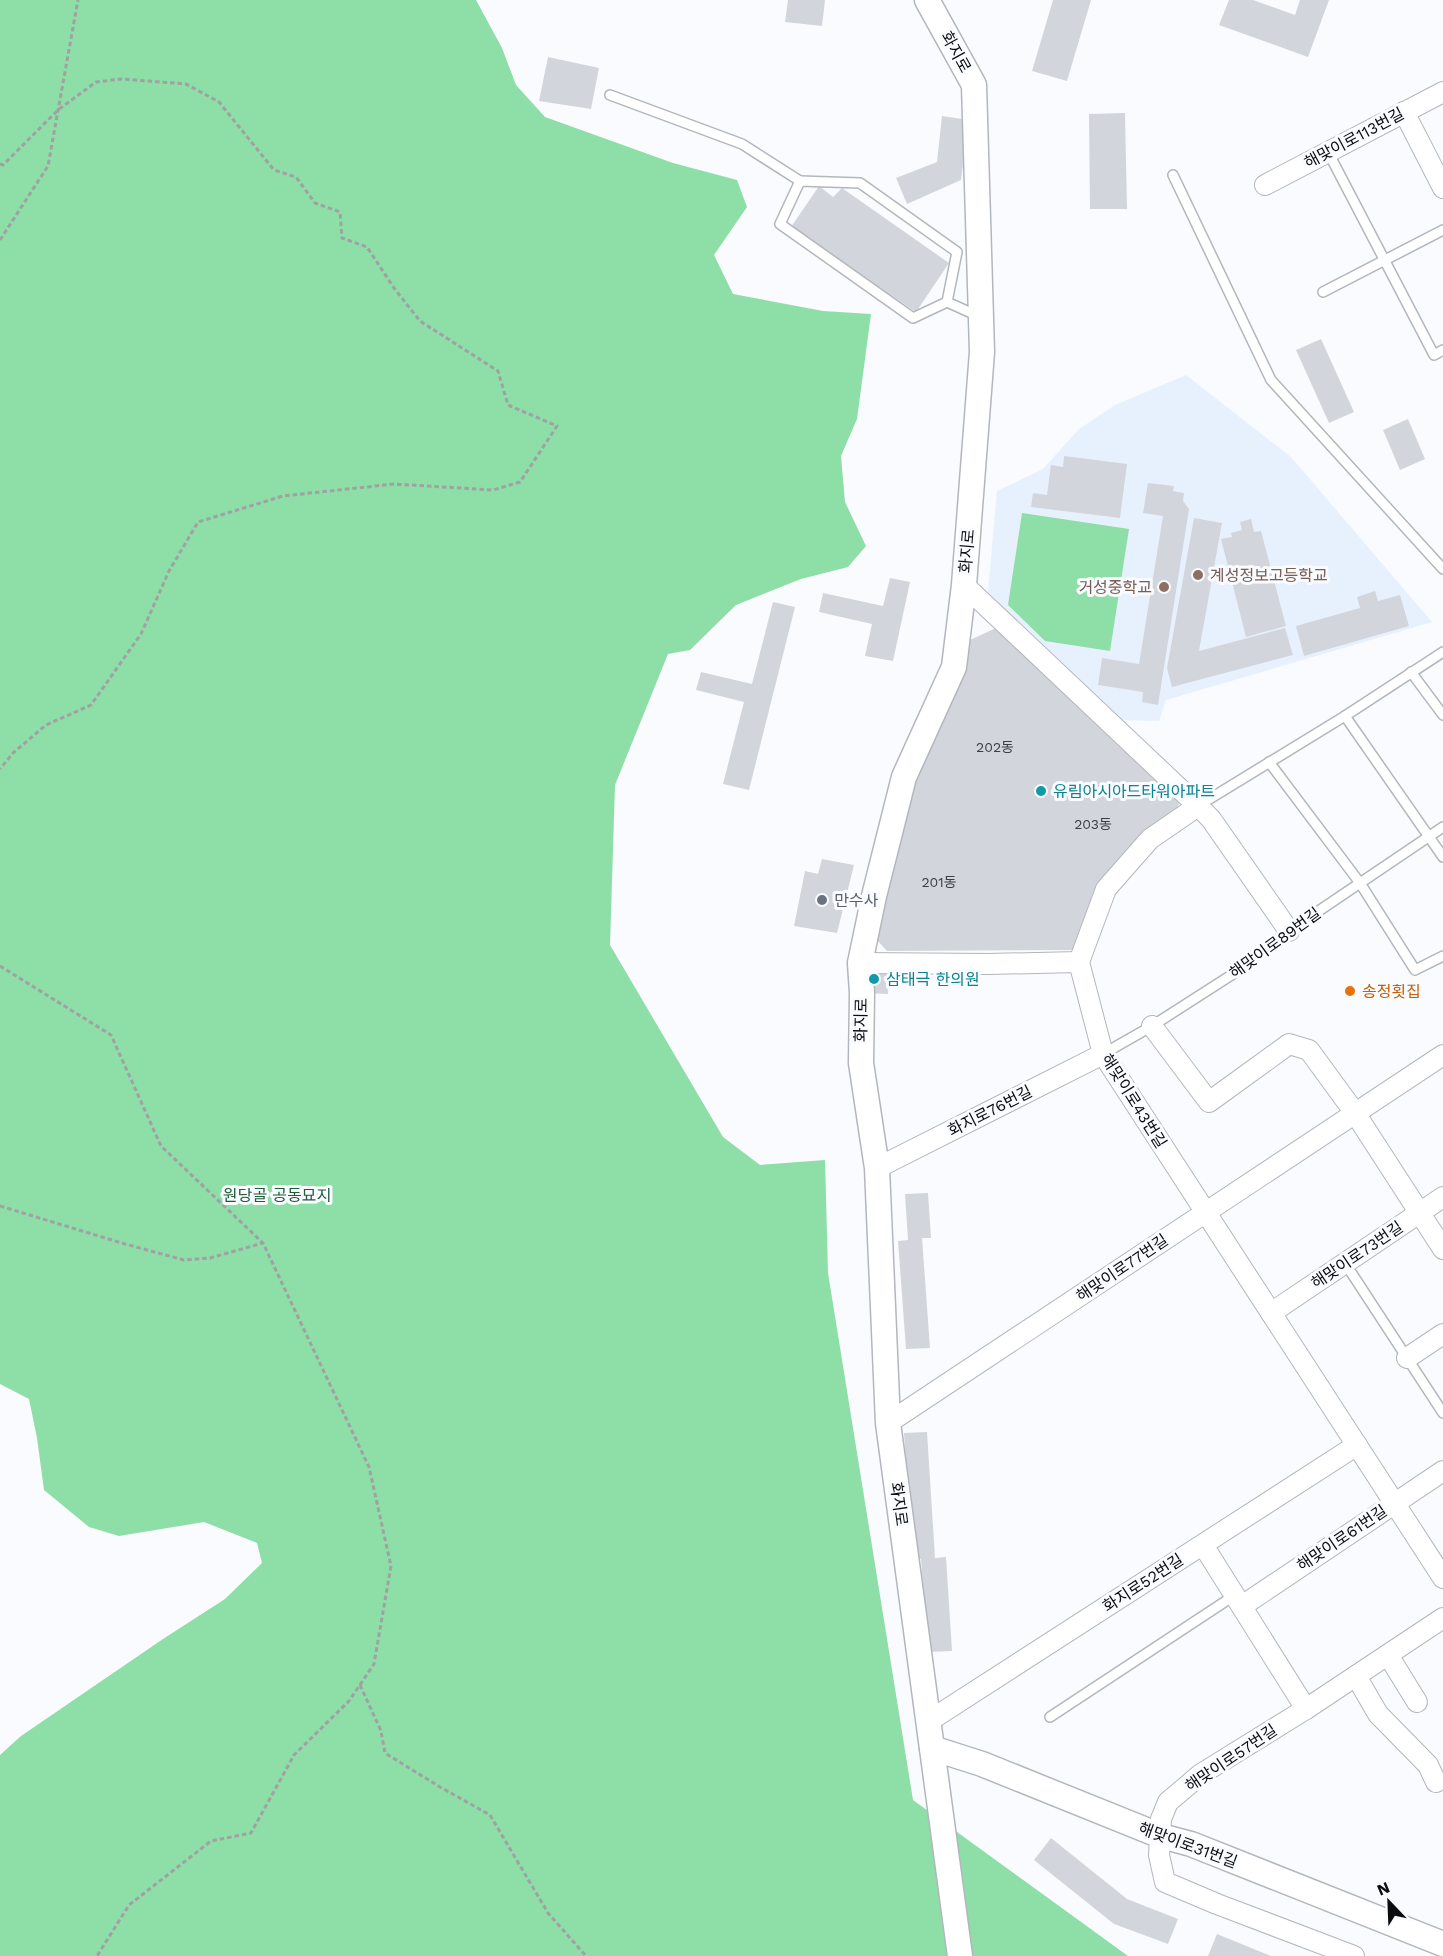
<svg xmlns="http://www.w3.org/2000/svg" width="1443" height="1956" font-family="'Work Sans','Noto Sans KR',sans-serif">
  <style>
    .built { fill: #e7f1fd }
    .green { fill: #8edea7 }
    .building { fill: #d2d6dc }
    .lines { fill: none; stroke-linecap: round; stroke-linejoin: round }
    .service-casing { stroke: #b2b7bd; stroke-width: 12 }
    .minor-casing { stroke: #b2b7bd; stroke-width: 22 }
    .tertiary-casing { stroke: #b2b7bd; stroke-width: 27 }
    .path { stroke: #9fa1a3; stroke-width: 3; stroke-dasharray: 4.5 3; stroke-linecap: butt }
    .service { stroke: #fff; stroke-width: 9 }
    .minor { stroke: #fff; stroke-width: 20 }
    .tertiary { stroke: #fff; stroke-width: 24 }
    .education-dot { fill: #8d6e63; stroke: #f9fbfe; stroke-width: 2 }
    .culture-dot { fill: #0f9aa8; stroke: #f9fbfe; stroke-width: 2 }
    .worship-dot { fill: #6b7280; stroke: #f9fbfe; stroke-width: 2 }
    .food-dot { fill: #e8710a; stroke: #f9fbfe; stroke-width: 2 }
    .labels { text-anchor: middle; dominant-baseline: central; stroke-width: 6; stroke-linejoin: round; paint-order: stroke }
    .number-label { font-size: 14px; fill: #3c3e42 }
    .street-label { font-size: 16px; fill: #0a0c0e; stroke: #f9fbfe }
    .education-label { font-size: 16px; fill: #785e54; stroke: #f9fbfe; text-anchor: start }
    .culture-label { font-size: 16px; fill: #0d838f; stroke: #f9fbfe; text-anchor: start }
    .worship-label { font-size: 16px; fill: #5b616d; stroke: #f9fbfe; text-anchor: start }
    .food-label { font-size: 16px; fill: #c56008; stroke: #f9fbfe; text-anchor: start }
    .park-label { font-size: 16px; fill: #1f5c37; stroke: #f9fbfe }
  </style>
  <rect width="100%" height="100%" fill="#f9fbfe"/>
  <!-- built -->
  <path class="built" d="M1186,375l105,82 141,165 -266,78 -7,21 -40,-1 -131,-128 9,-101 46,-22 36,-40 36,-24z"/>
  <!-- green -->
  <g class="green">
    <path d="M0,0h476l26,48 14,37 29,32 128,46 64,17 10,27 -33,48 19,39 90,17 48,3 -14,105 -16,37 4,46 21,44 -18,21 -47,12 -65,26 -46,45 -22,4 -53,131 -5,160 113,192 37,28 65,-5 3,113 85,527 215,156h-1128v-201l21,-19 142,-97 62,-40 37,-36 -5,-20 -53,-21 -85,14 -30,-9 -45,-37 -7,-52 -8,-39 -29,-15z"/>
    <path d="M1022,513l107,16 -19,122 -65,-10 -37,-36z"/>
  </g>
  <!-- building -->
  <g class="building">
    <path d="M788,0h37l-3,26 -37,-4z"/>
    <path d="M1053,0h38l-24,81 -35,-10z"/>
    <path d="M1229,0h24l42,15 5,-15h29l-21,57 -89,-32z"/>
    <path d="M548,57l51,11 -8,41 -52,-8z"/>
    <path d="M1125,113l2,96h-37l-1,-95z"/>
    <path d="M942,116l27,4 -8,60 -54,24 -11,-26 41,-16z"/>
    <path d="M819,186l14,11 9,-9 107,75 -33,49 -125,-85z"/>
    <path d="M1321,339l33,73 -25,11 -33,-73z"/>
    <path d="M1408,419l17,40 -25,11 -17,-40z"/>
    <path d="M1064,456l63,8 -7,54 -89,-11 2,-14 14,2 4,-30 12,2z"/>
    <path d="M1148,483l26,3 -1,5 11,2 -1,8 6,8 -31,196 -16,-3 1,-10 -45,-7 4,-27 37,6 24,-148 -20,-3z"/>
    <path d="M1194,518l28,5 -23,128 86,-23 8,27 -121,32 -5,-19z"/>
    <path d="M1251,519l3,13 7,-1 25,95 -40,11 -25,-98 11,-2 -1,-4 11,-3 -2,-8z"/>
    <path d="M890,578l20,4 -17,79 -28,-5 7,-32 -53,-12 4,-19 60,13z"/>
    <path d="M1375,591l3,10 22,-6 9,31 -105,30 -8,-30 64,-18 -3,-11z"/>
    <path d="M773,602l22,5 -46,183 -26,-6 21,-82 -48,-12 5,-18 51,12z"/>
    <path d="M996,628l183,172 -1,12 -34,21 -69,117 -188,1 -10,-11 9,-41 30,-117 50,-112 4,-30z"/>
    <path d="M822,859l32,6 -17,68 -43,-7 11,-55 13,3z"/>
    <path d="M860,963l27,1 1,30 -26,-1z"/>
    <path d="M928,1193l3,45h-9l8,110 -24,1 -8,-108 10,-1 -3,-46z"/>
    <path d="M927,1432l8,126 11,-1 6,94 -25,1 -6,-93 -9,1 -8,-127z"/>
    <path d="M1051,1838l76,61 51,20 -10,25 -54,-20 -80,-64z"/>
    <path d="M1217,1934l54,22h-63z"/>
  </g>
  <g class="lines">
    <defs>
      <g id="service">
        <path d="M610,95l132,49 58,37"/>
        <path d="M1328,152l106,203 9,-5"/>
        <path d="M1173,175l98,205 172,189"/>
        <path d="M1323,292l120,-62"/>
        <path d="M947,302l10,-50 -97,-69 -60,-2 -20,43 133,94 34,-16 31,14"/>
        <path d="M1411,672l32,43"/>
        <path d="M1345,716l98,141"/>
        <path d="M1269,762l91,121 55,87 28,-14"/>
        <path d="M1198,806l147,-90 98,-64"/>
        <path d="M1103,1054l49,-28 81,-52 56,-43 154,-104"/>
        <path d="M1345,1263l98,150"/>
        <path d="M1050,1717l185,-122"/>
      </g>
      <g id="minor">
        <path d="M1404,112l39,76"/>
        <path d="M1265,185l178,-93"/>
        <path d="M964,585l234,221 -48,33 -44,50 -27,73 24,92 340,524"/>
        <path d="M1198,806l13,13 78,112"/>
        <path d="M860,963l128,1 91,-2"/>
        <path d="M1152,1026l57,76 80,-58 20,6 46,63 88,136"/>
        <path d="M877,1168l226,-114"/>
        <path d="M1271,1313l172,-116"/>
        <path d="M1407,1358l36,-24"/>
        <path d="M888,1423l555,-368"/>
        <path d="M1203,1545l103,164"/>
        <path d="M1242,1606l201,-135"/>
        <path d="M1388,1655l29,47"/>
        <path d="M1356,1676l22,38 50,51 8,17"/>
        <path d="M929,1721l428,-276"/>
        <path d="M1354,1956l-137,-52 -52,-22 -6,-27 2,-36 7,-17 33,-28 105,-65 137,-91"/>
      </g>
      <g id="tertiary">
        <path d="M927,0l47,85 8,267 -18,233 -10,82 -50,110 -30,119 -14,67 2,30 -1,70 16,105 11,255 72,533"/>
        <path d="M932,1748l50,16 179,72 30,8 252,100"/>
      </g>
    </defs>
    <!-- service casing -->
    <use href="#service" class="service-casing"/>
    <!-- minor casing -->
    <use href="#minor" class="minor-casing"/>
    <!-- tertiary casing -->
    <use href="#tertiary" class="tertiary-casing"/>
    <!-- path -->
    <g class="path">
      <path d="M0,164l3,1 55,-55 38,-28 26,-3 64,5 33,18 55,68 22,7 19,26 25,9 2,26 25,9 27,41 26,33 78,50 10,34 49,21 -37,56 -27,8 -99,-6 -111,12 -85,26 -29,49 -28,63 -50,71 -45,20 -33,28 -13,16"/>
      <path d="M0,240l48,-74 30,-166"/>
      <path d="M0,966l111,69 50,111 102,97 106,224 22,99 -17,98 -25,37 -55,54 -43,78 -40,8 -82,64 -32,51"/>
      <path d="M0,1206l125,38 59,16 26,-2 53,-15"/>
      <path d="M360,1685l21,46 4,22 55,34 50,28 58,98 38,43"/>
    </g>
    <!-- service -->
    <use href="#service" class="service"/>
    <!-- minor -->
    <use href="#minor" class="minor"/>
    <!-- tertiary -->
    <use href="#tertiary" class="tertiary"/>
  </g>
  <!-- markers -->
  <g class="education-dot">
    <circle cx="1198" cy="575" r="6"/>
    <circle cx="1164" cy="587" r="6"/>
  </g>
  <g class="culture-dot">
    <circle cx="1041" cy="791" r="6"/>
    <circle cx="874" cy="979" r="6"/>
  </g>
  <circle class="worship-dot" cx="822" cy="900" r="6"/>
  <circle class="food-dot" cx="1350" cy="991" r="6"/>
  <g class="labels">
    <!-- number labels -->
    <g class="number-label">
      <text x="995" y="747">202동</text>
      <text x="1093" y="824">203동</text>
      <text x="939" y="882">201동</text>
    </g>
    <!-- street labels -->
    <g class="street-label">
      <text transform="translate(956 52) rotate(61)">화지로</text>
      <text transform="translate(1354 138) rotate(-28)">해맞이로113번길</text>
      <text transform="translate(967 551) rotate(-85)">화지로</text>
      <text transform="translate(1275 943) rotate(-36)">해맞이로89번길</text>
      <text transform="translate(861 1020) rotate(-89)">화지로</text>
      <text transform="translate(1134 1101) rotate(58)">해맞이로43번길</text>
      <text transform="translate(990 1111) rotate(-27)">화지로76번길</text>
      <text transform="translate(1357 1255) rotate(-34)">해맞이로73번길</text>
      <text transform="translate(1122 1268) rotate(-34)">해맞이로77번길</text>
      <text transform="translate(899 1504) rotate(82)">화지로</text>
      <text transform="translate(1342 1538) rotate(-34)">해맞이로61번길</text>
      <text transform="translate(1143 1583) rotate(-33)">화지로52번길</text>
      <text transform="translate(1231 1758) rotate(-34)">해맞이로57번길</text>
      <text transform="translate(1188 1845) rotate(20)">해맞이로31번길</text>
    </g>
    <!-- education labels -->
    <g class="education-label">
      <text x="1210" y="575">계성정보고등학교</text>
      <text x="1152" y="587" text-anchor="end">거성중학교</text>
    </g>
    <!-- culture labels -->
    <g class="culture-label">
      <text x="1053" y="791">유림아시아드타워아파트</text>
      <text x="886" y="979">삼태극 한의원</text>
    </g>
    <!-- worship labels -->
    <g class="worship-label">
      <text x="834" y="900">만수사</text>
    </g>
    <!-- food labels -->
    <g class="food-label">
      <text x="1362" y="991">송정횟집</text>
    </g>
    <!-- park labels -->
    <g class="park-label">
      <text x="277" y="1195">원당골 공동묘지</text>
    </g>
  </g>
  <!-- north arrow -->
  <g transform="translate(1389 1902) rotate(337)" stroke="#f9fbfe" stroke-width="4.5" paint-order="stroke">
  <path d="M0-4.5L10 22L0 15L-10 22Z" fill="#0a0c0e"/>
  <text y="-9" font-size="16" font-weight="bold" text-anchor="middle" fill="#0a0c0e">N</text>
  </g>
</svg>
